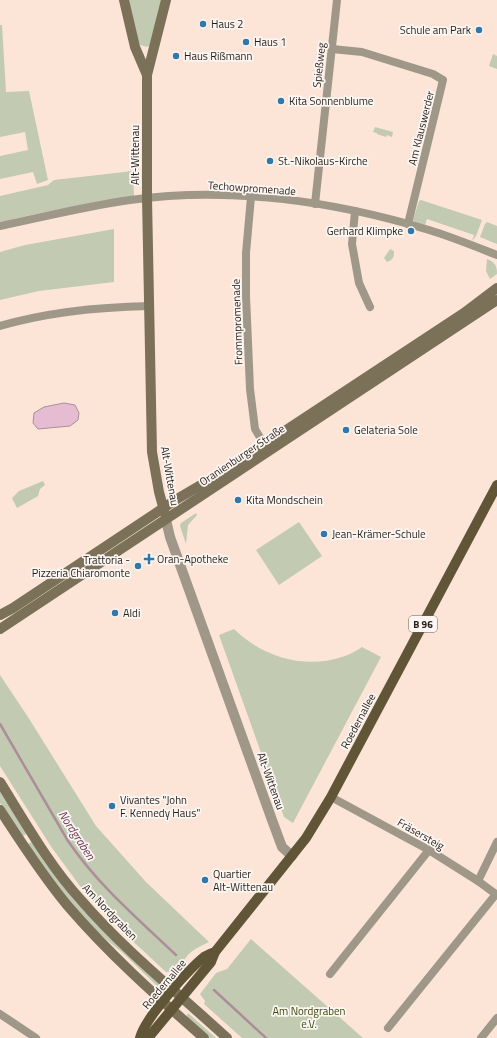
<svg xmlns="http://www.w3.org/2000/svg" width="497" height="1038" font-family="'Titillium Web',sans-serif">
  <style>
    .green { fill: #c2cab1 }
    .water { fill: #e5bcd2; stroke: #ac8d9a }
    .lines { fill: none; stroke-linecap: round; stroke-linejoin: round }
    .stream { stroke: #ac8d9a; stroke-width: 2.5 }
    .minor { stroke: #9f9888; stroke-width: 8 }
    .tertiary { stroke: #9f9888; stroke-width: 10 }
    .secondary { stroke: #7b7159; stroke-width: 10 }
    .primary { stroke: #615538; stroke-width: 10 }
    .poi-dot { fill: #2f78ac; stroke: #fbf6f2; stroke-width: 1.5 }
    .labels { text-anchor: middle; dominant-baseline: central; stroke-width: 3.5; stroke-linejoin: round; paint-order: stroke }
    .shield { fill: #fbf6f2; stroke: #675f59; stroke-width: 1 }
    .shield-label { font-size: 10px; font-weight: bold; fill: #281e18 }
    .poi-label { font-size: 11px; fill: #281e18; stroke: #fbf6f2; text-anchor: start }
    .street-label { font-size: 11px; fill: #281e18; stroke: #fbf6f2 }
    .park-label { font-size: 11px; fill: #3a4708; stroke: #fbf6f2 }
    .water-label { font-size: 12px; font-style: italic; fill: #6b3756; stroke: #fbf6f2 }
  </style>
  <rect width="100%" height="100%" fill="#fce5d7"/>
  <!-- green -->
  <g class="green">
    <path d="M129,0h32l-11,45 -3,2 -7,-2 -2,-2z"/>
    <path d="M0,25h2l4,67 23,-1 19,89 -11,4 -4,-12 -33,7v-23l28,-6 -3,-18 -25,5z"/>
    <path d="M493,54l4,2v13l-8,-3z"/>
    <path d="M375,127l18,5 -1,5 -5,-2 -1,2 -9,-3v-1l-4,-1z"/>
    <path d="M133,171l1,26c-45,5 -89,15 -134,25v-26l48,-11 6,-5z"/>
    <path d="M421,200l61,20 -6,16 -4,5 2,-6 -47,-16 -2,6 -10,-3 -2,-2 6,-19z"/>
    <path d="M487,222l10,4v18l-17,-7 5,-13z"/>
    <path d="M114,229v53l-75,9 -39,9v-48l25,-7z"/>
    <path d="M390,249l4,2c0,6 -1,9 -7,11l-3,-4z"/>
    <path d="M487,259c8,3 10,7 10,15l-7,5 -4,-8z"/>
    <path d="M43,481l2,4 -5,4 -2,7 -21,12 -5,-10 7,-7z"/>
    <path d="M196,513l1,2 -9,10 -2,19 -6,-18 1,-3z"/>
    <path d="M299,522l23,34 -43,29 -23,-35z"/>
    <path d="M234,629c30,29 72,41 111,27 6,-2 12,-6 17,-9l19,10 -88,166 -9,-6 -65,-182z"/>
    <path d="M0,675l28,42 68,109 50,56 63,60c-6,3 -13,6 -18,10 -8,7 -12,20 -25,20l-57,-53 -29,-33 -28,-38 -52,-82z"/>
    <path d="M0,789l27,44 -4,3 -23,-33z"/>
    <path d="M33,841l129,143 -4,3 -34,-33 -28,-23 -39,-45 -29,-42z"/>
    <path d="M251,939l112,99h-121l-38,-34 1,-3 -5,-7 16,-21 11,-4z"/>
    <path d="M188,1013l28,25h-6l-24,-21z"/>
  </g>
  <!-- water -->
  <path class="water" d="M64,403l11,2 4,8 -1,7 -8,6 -32,3 -5,-6 1,-10 10,-6z"/>
  <g class="lines">
    <!-- stream -->
    <g class="stream">
      <path d="M0,724l68,117c30,44 70,78 108,114"/>
      <path d="M214,990l52,48"/>
    </g>
    <!-- minor -->
    <g class="minor">
      <path d="M332,49l30,3 71,22 10,6 -35,144"/>
      <path d="M251,197l-5,56v43l4,93 5,40 9,15"/>
      <path d="M315,204l22,-204"/>
      <path d="M355,211l-3,33 7,39 11,24"/>
      <path d="M0,226c43,-9 87,-20 130,-26 99,-14 204,1 299,30 23,7 45,16 68,25"/>
      <path d="M0,326c48,-14 99,-19 149,-20"/>
      <path d="M331,797l98,53 49,31 19,14"/>
      <path d="M478,881l19,-39"/>
      <path d="M330,974l99,-124"/>
      <path d="M0,1014l36,24"/>
      <path d="M388,1028l108,-134"/>
      <path d="M481,1038l16,-20"/>
    </g>
    <!-- tertiary -->
    <path class="tertiary" d="M166,520l4,17 102,283 10,27 10,9"/>
    <!-- secondary -->
    <g class="secondary">
      <path d="M124,0l11,47 12,28"/>
      <path d="M165,514l-6,-22 -7,-40 -5,-254v-123l19,-75"/>
      <path d="M0,615l13,-7 164,-109 44,-26 243,-160 33,-25"/>
      <path d="M0,629l497,-329"/>
      <path d="M0,782c25,40 49,83 81,118 43,50 97,93 146,138"/>
      <path d="M0,810c21,32 42,65 67,95 41,48 89,91 137,133"/>
    </g>
    <!-- primary -->
    <g class="primary">
      <path d="M140,1038c5,-20 47,-67 64,-81 3,-2 7,-4 11,-5"/>
      <path d="M148,1038l63,-76 4,-10 91,-114 25,-41 166,-312"/>
    </g>
  </g>
  <!-- markers -->
  <g class="poi-dot">
    <circle cx="203" cy="24" r="4"/>
    <circle cx="479" cy="30" r="4"/>
    <circle cx="246" cy="42" r="4"/>
    <circle cx="176" cy="56" r="4"/>
    <circle cx="281" cy="101" r="4"/>
    <circle cx="270" cy="161" r="4"/>
    <circle cx="411" cy="231" r="4"/>
    <circle cx="346" cy="430" r="4"/>
    <circle cx="238" cy="500" r="4"/>
    <circle cx="324" cy="534" r="4"/>
    <path d="M147 553h4v4h4v4h-4v4h-4v-4h-4v-4h4z"/>
    <circle cx="138" cy="566" r="4"/>
    <circle cx="115" cy="613" r="4"/>
    <circle cx="112" cy="806" r="4"/>
    <circle cx="205" cy="880" r="4"/>
  </g>
  <g class="labels">
    <!-- shield labels -->
    <rect class="shield" x="409" y="616" width="28" height="16" rx="3"/>
    <g class="shield-label">
      <text x="423" y="624">B 96</text>
    </g>
    <!-- poi labels -->
    <g class="poi-label">
      <text x="211" y="24">Haus 2</text>
      <text x="471" y="30" text-anchor="end">Schule am Park</text>
      <text x="254" y="42">Haus 1</text>
      <text x="184" y="56">Haus Rißmann</text>
      <text x="289" y="101">Kita Sonnenblume</text>
      <text x="278" y="161">St.-Nikolaus-Kirche</text>
      <text x="403" y="231" text-anchor="end">Gerhard Klimpke</text>
      <text x="354" y="430">Gelateria Sole</text>
      <text x="246" y="500">Kita Mondschein</text>
      <text x="332" y="534">Jean-Krämer-Schule</text>
      <text x="157" y="559">Oran-Apotheke</text>
      <text x="130" y="560" text-anchor="end">Trattoria -<tspan x="130" dy="13">Pizzeria Chiaromonte</tspan></text>
      <text x="123" y="613">Aldi</text>
      <text x="120" y="800">Vivantes "John<tspan x="120" dy="13">F. Kennedy Haus"</tspan></text>
      <text x="213" y="874">Quartier<tspan x="213" dy="13">Alt-Wittenau</tspan></text>
    </g>
    <!-- street labels -->
    <g class="street-label">
      <text transform="translate(319 65) rotate(-84)">Spießweg</text>
      <text transform="translate(421 128) rotate(-76)">Am Klauswerder</text>
      <text transform="translate(135 155) rotate(-90)">Alt-Wittenau</text>
      <text transform="translate(252 188) rotate(4)">Techowpromenade</text>
      <text transform="translate(237 322) rotate(-92)">Frommpromenade</text>
      <text transform="translate(242 455) rotate(-34)">Oranienburger Straße</text>
      <text transform="translate(170 476) rotate(80)">Alt-Wittenau</text>
      <text transform="translate(358 721) rotate(-62)">Roedernallee</text>
      <text transform="translate(271 781) rotate(70)">Alt-Wittenau</text>
      <text transform="translate(421 834) rotate(30)">Fräsersteig</text>
      <text transform="translate(110 912) rotate(46)">Am Nordgraben</text>
      <text transform="translate(164 984) rotate(-50)">Roedernallee</text>
    </g>
    <!-- park labels -->
    <g class="park-label">
      <text x="309" y="1011">Am Nordgraben<tspan x="309" dy="13">e.V.</tspan></text>
    </g>
    <!-- water labels -->
    <g class="water-label">
      <text transform="translate(77 835) rotate(57)">Nordgraben</text>
    </g>
  </g>
</svg>
